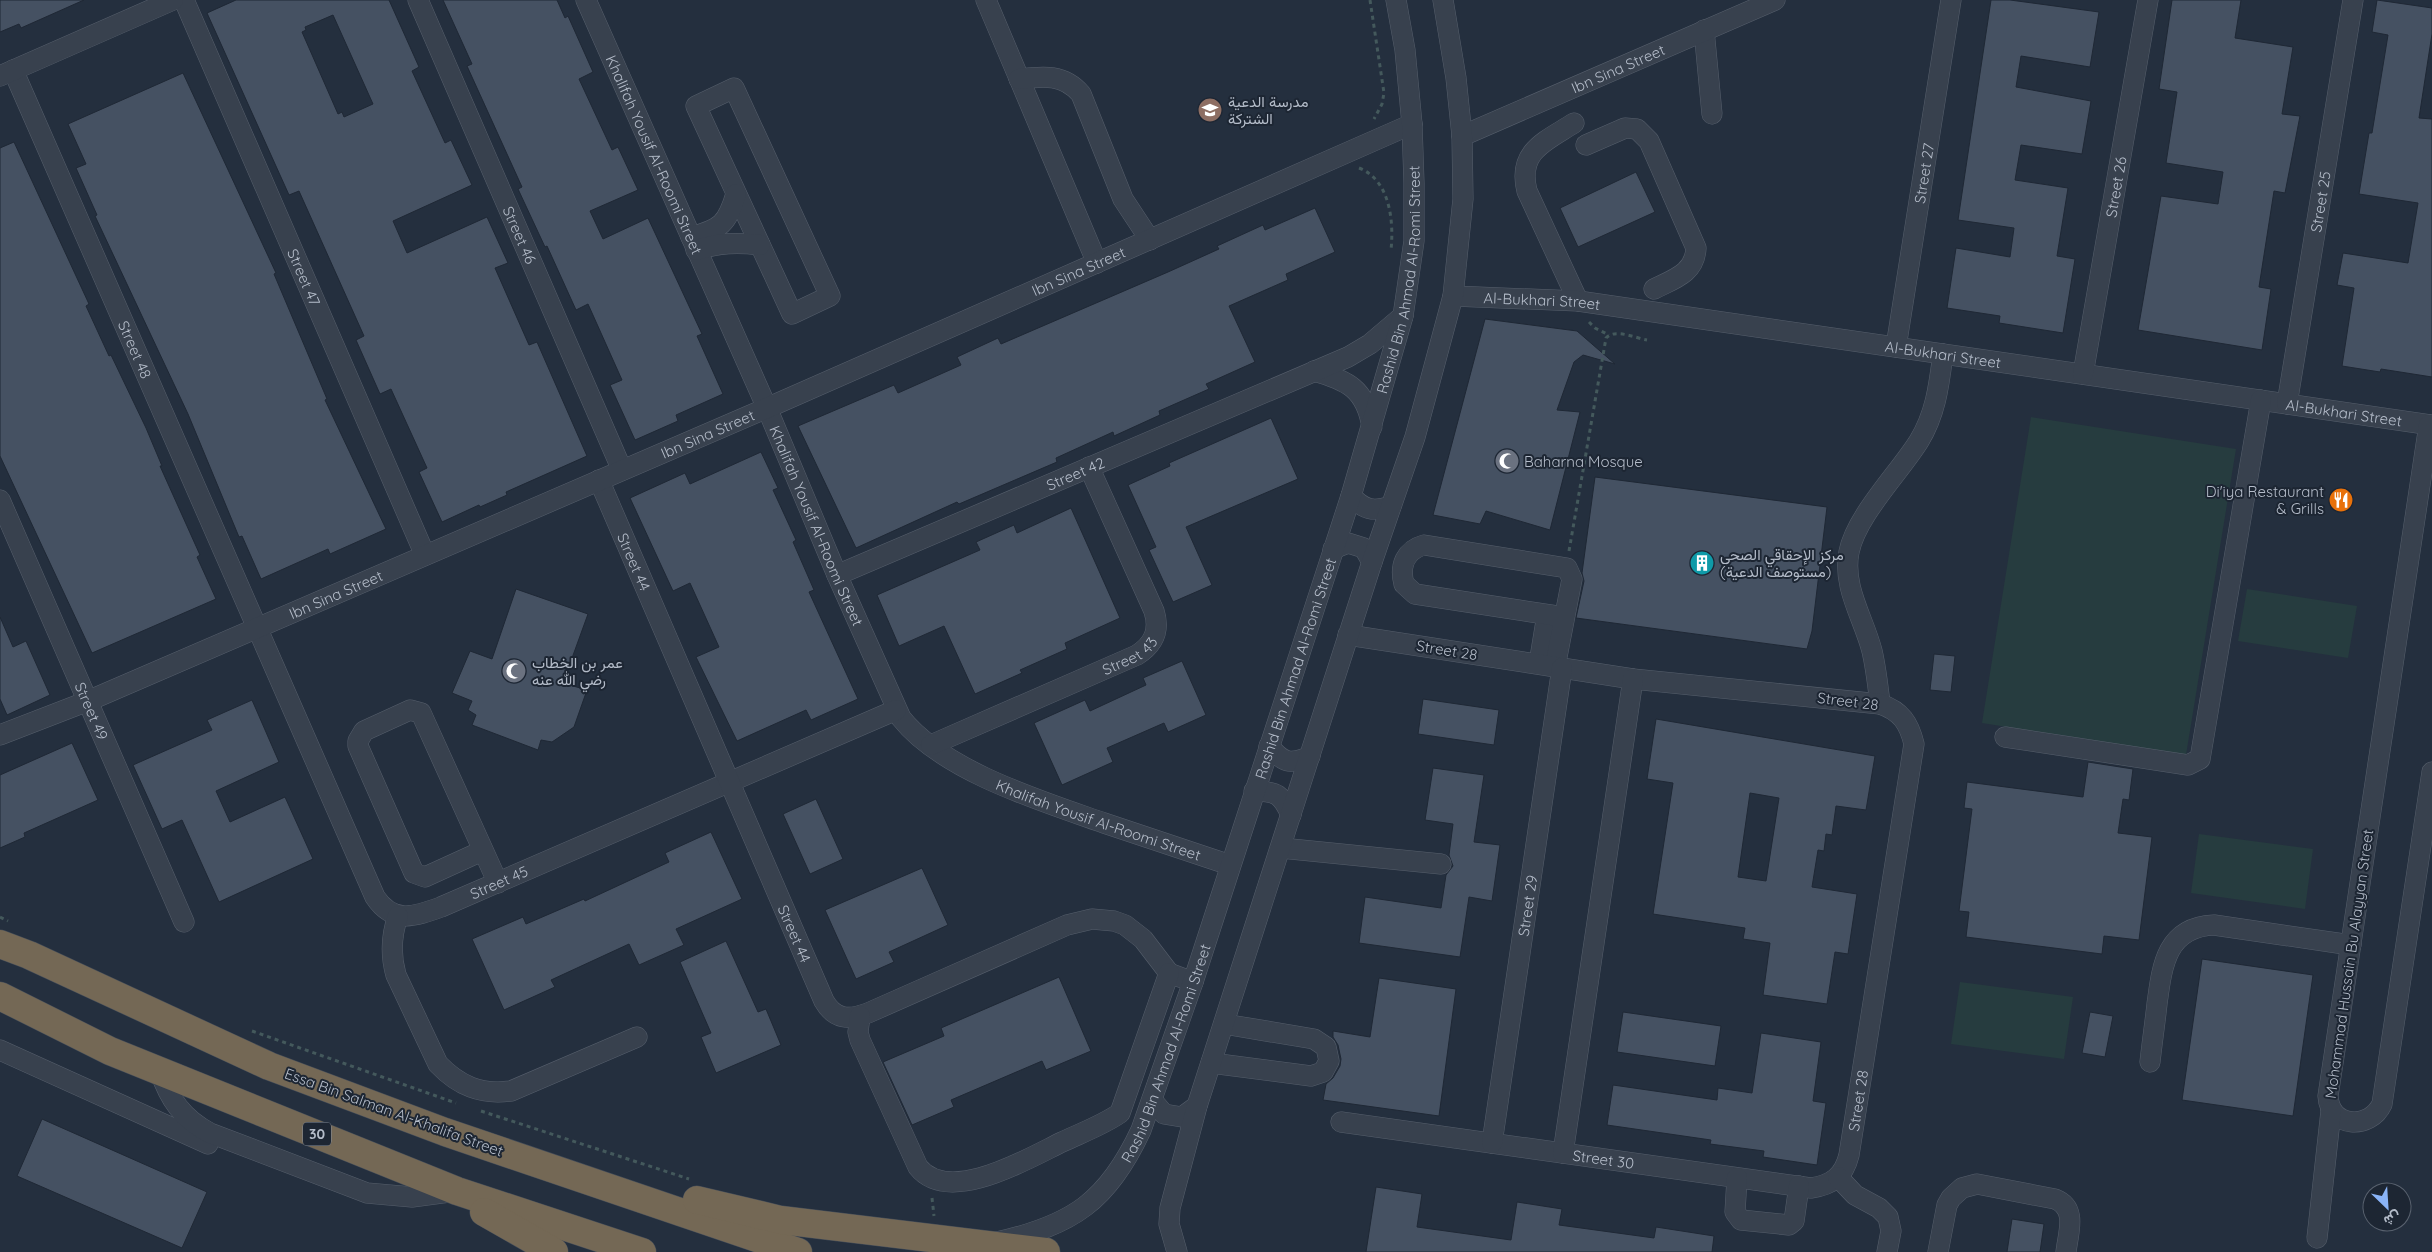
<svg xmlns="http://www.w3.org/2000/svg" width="2432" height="1252" font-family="Quicksand,Vazirmatn,sans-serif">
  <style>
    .green { fill: #263c3f }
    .building { fill: #455162; stroke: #1f2835; fill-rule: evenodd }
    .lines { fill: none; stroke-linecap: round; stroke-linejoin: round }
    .minor-casing { stroke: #565f6c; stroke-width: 21 }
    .highway-casing { stroke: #434c59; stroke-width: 29 }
    .path { stroke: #44595c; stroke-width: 3; stroke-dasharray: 4 4; stroke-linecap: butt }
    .minor { stroke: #38414e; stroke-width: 20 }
    .highway { stroke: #746855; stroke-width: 28 }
    .labels { text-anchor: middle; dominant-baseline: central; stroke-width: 4; stroke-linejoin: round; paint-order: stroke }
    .shield { fill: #1d2633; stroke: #878f9c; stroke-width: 1 }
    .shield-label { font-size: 14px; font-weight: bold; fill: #b4bcc9 }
    .street-label { font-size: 15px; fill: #b4bcc9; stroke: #1d2633 }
    .poi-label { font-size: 15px; fill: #b4bcc9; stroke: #1d2633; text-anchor: start }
  </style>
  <rect width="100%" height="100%" fill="#242f3e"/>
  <!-- green -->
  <g class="green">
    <path d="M2031,417l205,32 -50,306 -204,-32z"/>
    <path d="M2247,589l110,17 -9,52 -110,-17z"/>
    <path d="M2199,834l114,15 -8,60 -114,-16z"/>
    <path d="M1960,982l113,15 -9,62 -113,-15z"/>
  </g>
  <!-- building -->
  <g class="building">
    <path d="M0,0h84l-63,28 -2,-4 -19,8z"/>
    <path d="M236,0h153l30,67 -7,4 33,72 6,-3 21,45 -79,36 14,32 80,-36 21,46 -13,5 34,77 8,-3 50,114 -81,36 1,3 -27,12 -1,-2 -37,17 -23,-50 8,-4 -36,-79 -11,5 -24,-54 8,-4 -65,-145 -10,4 -82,-182zM333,15l40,89 -29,13 -2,-5 -4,2 -36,-82 4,-2 -1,-3z"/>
    <path d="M443,0h114l8,18 3,-2 25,56 -14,7 33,71 6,-3 20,43 -48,21 13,28 45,-21 54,116 -5,2 26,58 -47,21 2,6 -43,19 -25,-55 12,-5 -34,-76 -12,6 -29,-64 -2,1 -27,-58 4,-2 -55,-121 5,-2z"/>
    <path d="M1991,0h19l89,12 -9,55 -69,-11 -5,31 75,14 -9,53 -61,-9 -6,35 53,8 -11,68 18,3 -12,74 -64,-10 1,-7 -53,-8 9,-60 54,9 4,-29 -56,-8z"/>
    <path d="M2172,0h69l-6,38 58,9 -11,67 18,2 -15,77 -11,-2 -15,96 12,2 -9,61 -124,-20 23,-134 57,8 5,-32 -57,-9 11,-71 -18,-3z"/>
    <path d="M2377,0l55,8v26l-13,84 13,1v258l-51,-8 -1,3 -38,-6 12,-78 -17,-3 6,-32 65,10 10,-60 -59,-9 10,-61h3l16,-98 -16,-3z"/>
    <path d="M183,73l93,200 -2,1 53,125 -2,1 61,129 -56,25 -2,-5 -67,30 -19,-43 -3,1 -51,-123 -93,-198 2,-1 -21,-47 10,-4 -18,-40z"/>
    <path d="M14,142l75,162 -3,2 23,50 2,-1 35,73 16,38h-2l40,89 -3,2 19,42 -124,54 -92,-197v-308z"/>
    <path d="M1636,172l19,40 -77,35 -18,-39z"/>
    <path d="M1315,208l20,44 -49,22 2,6 -59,26 26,56 -49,22 3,5 -50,22 1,4 -46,21 -1,-4 -57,26 1,4 -98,42 -2,-2 -101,46 -58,-122 96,-41 4,8 63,-28 -4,-8 41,-19 3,6 167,-72 51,-23 -2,-3 46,-21 2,5z"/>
    <path d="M1485,319l92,12 38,33 -32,-9 -9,7 -17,48 23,2 -30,118 -64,-19 -6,13 -47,-9z"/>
    <path d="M1271,418l27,61 -112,48 26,58 -39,17 -24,-52 7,-3 -28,-62 42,-19 -1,-3z"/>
    <path d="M761,452l17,36 -5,2 23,50 -3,2 21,48 -5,2 49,107 -47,21 -5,-10 -69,31 -41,-84 23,-10 -29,-64 -17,8 -43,-93 55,-25 5,11z"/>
    <path d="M1595,477l232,30 -15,124 -5,18 -231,-31 8,-37 -2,-8z"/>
    <path d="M1071,508l49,110 -55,25 2,6 -47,21 2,3 -47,21 -31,-68 -45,20 -22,-51 103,-45 -4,-8 38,-17 3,8z"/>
    <path d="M516,589l72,25 -25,69 24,7 -13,37 -22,15 -11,-2 -3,10 -66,-25 4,-10 -8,-5 4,-9 -20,-8 18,-42 22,8z"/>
    <path d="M0,617l13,30 13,-6 24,54 -43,20 -7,-16z"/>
    <path d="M1934,654l21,2 -4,36 -21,-2z"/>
    <path d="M1182,661l24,54 -38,17 -4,-9 -57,25 6,14 -51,23 -28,-62 51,-23 5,11 56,-26 -3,-7z"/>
    <path d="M1423,699l76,11 -5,35 -76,-11z"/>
    <path d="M252,700l27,62 -63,29 14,31 55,-25 28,62 -94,43 -37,-82 -20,9 -29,-64 79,-35 -5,-10z"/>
    <path d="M1656,719l219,37 -9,54 -30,-4 -4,29 -6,-1 -2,17 -6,-1 -6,37 45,7 -9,60 -13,-2 -8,52 -64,-9 7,-52 -27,-4 2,-11 -92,-14 20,-131 -26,-4zM1750,793l29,5 -13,83 -28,-4z"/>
    <path d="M72,743l26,57 -74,33 1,4 -25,11v-73z"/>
    <path d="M2088,762l45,7 -4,31 -6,-1 -5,34 34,4 -13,103 -35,-4 -2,18 -136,-17 3,-25 -10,-1 13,-102 -8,-1 3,-26 116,15z"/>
    <path d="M1433,768l51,7 -10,67 26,3 -8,56 -23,-4 -9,60 -101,-14 6,-46 76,11 5,-33 7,-9 -4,-11 4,-31 -28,-4z"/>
    <path d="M816,799l27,60 -33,15 -27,-60z"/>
    <path d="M711,832l31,67 -66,30 8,16 -45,20 -10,-21 -78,36 4,7 -51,23 -32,-71 51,-22 3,7 58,-25 1,2 84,-39 -4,-9z"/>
    <path d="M922,868l26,57 -59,27 5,10 -38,17 -31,-69z"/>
    <path d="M726,941l32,71 8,-3 15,36 -65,28 -15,-36 10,-4 -31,-71z"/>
    <path d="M2202,959l111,16 -20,141 -111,-16z"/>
    <path d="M1059,977l32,74 -45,19 -4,-9 -91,39 3,7 -42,18 -29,-63 61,-26 -3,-8z"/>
    <path d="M1379,978l77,11 -17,127 -116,-16 3,-16 7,-6 7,-12 1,-7 -3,-14 -5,-8v-6l37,6z"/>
    <path d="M1623,1012l98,14 -6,40 -98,-14z"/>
    <path d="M2090,1012l23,4 -8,41 -23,-4z"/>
    <path d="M1761,1033l60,9 -8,59 13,2 -9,62 -54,-8 1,-6 -54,-7 1,-4 -104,-15 6,-40 104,15 1,-12 34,5z"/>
    <path d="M42,1119l165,73 -25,56 -165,-72z"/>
    <path d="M1376,1187l46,7 -5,33 94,13 6,-38 45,7 -3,16 95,13 2,-11 58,9 -2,16h-346z"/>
    <path d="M2012,1219l32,5 -4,28h-33z"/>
  </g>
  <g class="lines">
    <defs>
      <g id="minor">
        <path id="s1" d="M184,0l241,555"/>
        <path id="s2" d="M418,0l204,470"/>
        <path id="s3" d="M586,0l181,408 70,167 64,143c42,53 140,83 203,105 42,14 84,28 126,42"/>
        <path d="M986,0l111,263"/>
        <path d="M1704,30l8,84"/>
        <path id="s4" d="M13,70l362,827c18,27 39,20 66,10l455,-197"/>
        <path d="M0,76l173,-76"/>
        <path d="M1019,79c25,-3 45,-5 62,15l42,105 27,41"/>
        <path d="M734,88l96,208 -38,18 -96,-208z"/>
        <path d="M1574,123c-28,18 -57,28 -47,68l51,110"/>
        <path id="s5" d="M1462,136l313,-136"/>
        <path d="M1586,145l39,-17 12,1 12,12 47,107c-1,25 -22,31 -42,41"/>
        <path d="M691,237c30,-8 36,-13 45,-43"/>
        <path d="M696,250c23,-7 41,-8 64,-5"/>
        <path id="s6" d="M1453,296l125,5 854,124"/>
        <path id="s7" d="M1896,347l55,-347"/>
        <path d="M1314,371c33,9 52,18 58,56"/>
        <path id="s8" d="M2083,374l65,-374"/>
        <path id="s9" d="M2287,404l66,-404"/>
        <path d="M2429,425l-101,671c2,32 42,34 54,8l50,-332"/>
        <path id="s10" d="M599,480l225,521c11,19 25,19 44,12l199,-88 25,-6 22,2 11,4 18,14 26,34 24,9"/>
        <path d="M1351,496c13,14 22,16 40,10"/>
        <path id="s11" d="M0,500l184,422"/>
        <path d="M1333,549l15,-6 16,5 8,14"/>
        <path id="s12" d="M837,575l511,-218 22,-13 33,-28"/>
        <path d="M1539,664l8,-49"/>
        <path d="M1555,667l17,-88 -5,-11 -143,-23c-18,5 -25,20 -20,39l11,10 149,23"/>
        <path d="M1880,704c-2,-18 -4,-36 -8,-53 -8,-32 -30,-64 -23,-99 7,-36 50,-79 70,-111 17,-28 20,-56 24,-87"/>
        <path id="s13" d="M0,735l88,-34 679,-293 645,-284"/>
        <path d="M2005,737l183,28 12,-6 61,-359"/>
        <path id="s14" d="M931,745l206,-90c17,-11 23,-25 17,-44l-65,-144"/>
        <path d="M1269,746c14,17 21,19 41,10"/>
        <path d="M1254,791c23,0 28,4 37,24"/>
        <path d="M1281,848l160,16"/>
        <path d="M482,851l-57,26 -11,-4 -56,-127v-5l6,-10 46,-21 11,3 77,170"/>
        <path d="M398,916c-7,20 -8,38 -2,59l42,89c21,22 43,31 73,27l126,-54"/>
        <path d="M860,1016l-2,16 2,8 58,127c31,39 111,-9 144,-25 19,-9 41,-17 58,-29l49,-140"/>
        <path d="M0,1050l208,94"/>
        <path d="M2150,1062c2,-19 5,-39 7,-58 5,-38 9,-77 57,-79l137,20"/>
        <path d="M1211,1063l100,13 12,-4 6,-11 -3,-14 -12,-8 -90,-15"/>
        <path d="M160,1071c9,28 23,48 50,62l157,60 45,4 45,-6"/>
        <path d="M1152,1100l12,14 18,3 15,-11"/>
        <path id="s15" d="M1341,1122l470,66c21,-3 33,-12 38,-33l65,-411c-5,-21 -13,-33 -34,-40l-247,-25 -285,-44"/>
        <path id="s16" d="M1492,1143l70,-475"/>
        <path d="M1563,1153l70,-474"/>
        <path d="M1838,1177l17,18 24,13 9,9 3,14 -4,21"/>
        <path d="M1737,1178l-2,34 6,8 48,5 5,-4 5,-35"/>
        <path d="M2317,1238l14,-127"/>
        <path id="s17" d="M997,1242c76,-17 111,-41 144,-112l52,-148 158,-486 52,-180 11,-75v-58l-2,-59 -7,-74 -9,-50"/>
        <path d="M1177,1252l-8,-28 1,-16 27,-102 175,-544 43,-125 38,-141 10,-97 -1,-63 -6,-58 -13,-78"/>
        <path d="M1938,1252l9,-47 4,-7 11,-10 15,-4 78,15c23,9 13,34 11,53"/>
      </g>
      <g id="highway">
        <path d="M0,944l29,11 240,111 176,66 353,120"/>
        <path d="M0,996l110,55 347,140 185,61"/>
        <path d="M697,1200l84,20 265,32"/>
        <path d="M484,1212l70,40"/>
      </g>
    </defs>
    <!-- minor casing -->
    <use href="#minor" class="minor-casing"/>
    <!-- highway casing -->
    <use href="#highway" class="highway-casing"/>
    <!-- path -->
    <g class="path">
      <path d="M1370,0l14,93 -2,11 -8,15"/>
      <path d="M1359,168c31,12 35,53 32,82"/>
      <path d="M1589,322l6,6 14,7"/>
      <path d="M1569,551l37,-213c9,-10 29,0 41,2"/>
      <path d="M0,917l8,4"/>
      <path d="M252,1031l204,72"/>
      <path d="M481,1111l208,68"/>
      <path d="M932,1198l2,18"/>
    </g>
    <!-- minor -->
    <use href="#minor" class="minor"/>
    <!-- highway -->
    <use href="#highway" class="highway"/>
  </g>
  <!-- icons -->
  <defs>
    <symbol id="school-disc" viewBox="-11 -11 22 22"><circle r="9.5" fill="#8d6e63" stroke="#1d2633"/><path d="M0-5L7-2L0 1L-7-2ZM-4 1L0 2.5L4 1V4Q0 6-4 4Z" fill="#fff"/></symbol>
    <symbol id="mosque-disc" viewBox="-11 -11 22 22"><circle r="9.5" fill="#6b7280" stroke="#1d2633"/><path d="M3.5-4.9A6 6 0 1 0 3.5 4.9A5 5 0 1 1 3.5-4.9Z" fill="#fff"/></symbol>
    <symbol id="restaurant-disc" viewBox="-11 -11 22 22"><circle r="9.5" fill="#e8710a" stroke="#1d2633"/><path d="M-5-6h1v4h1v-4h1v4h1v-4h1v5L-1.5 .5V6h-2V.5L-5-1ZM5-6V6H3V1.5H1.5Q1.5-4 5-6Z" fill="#fff"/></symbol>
    <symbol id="building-disc" viewBox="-11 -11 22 22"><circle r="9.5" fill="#0f9aa8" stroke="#1d2633"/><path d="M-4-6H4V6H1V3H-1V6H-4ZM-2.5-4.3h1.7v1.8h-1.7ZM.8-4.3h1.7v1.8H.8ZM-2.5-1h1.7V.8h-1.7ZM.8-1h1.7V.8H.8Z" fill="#fff"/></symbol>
  </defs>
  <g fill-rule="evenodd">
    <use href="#school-disc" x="1196" y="96" width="28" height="28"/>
    <use href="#mosque-disc" x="1493" y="447" width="28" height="28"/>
    <use href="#restaurant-disc" x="2327" y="486" width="28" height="28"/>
    <use href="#building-disc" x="1688" y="549" width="28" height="28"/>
    <use href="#mosque-disc" x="500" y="657" width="28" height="28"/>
  </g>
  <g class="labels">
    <!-- shield labels -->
    <rect class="shield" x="303" y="1122.5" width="28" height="23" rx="4"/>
    <g class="shield-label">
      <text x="317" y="1134">30</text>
    </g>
    <!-- street labels -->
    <g class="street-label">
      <text stroke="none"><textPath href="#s5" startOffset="170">Ibn Sina Street</textPath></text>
      <text stroke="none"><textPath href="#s3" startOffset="169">Khalifah Yousif Al-Roomi Street</textPath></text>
      <text stroke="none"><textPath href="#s7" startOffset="176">Street 27</textPath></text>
      <text stroke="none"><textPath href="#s8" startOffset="190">Street 26</textPath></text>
      <text stroke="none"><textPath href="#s9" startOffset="205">Street 25</textPath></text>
      <text stroke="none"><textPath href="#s2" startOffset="256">Street 46</textPath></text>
      <text stroke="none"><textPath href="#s13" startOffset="1174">Ibn Sina Street</textPath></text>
      <text stroke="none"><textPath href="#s1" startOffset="302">Street 47</textPath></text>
      <text stroke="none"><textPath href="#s17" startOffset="1082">Rashid Bin Ahmad Al-Romi Street</textPath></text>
      <text stroke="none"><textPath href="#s6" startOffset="89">Al-Bukhari Street</textPath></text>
      <text stroke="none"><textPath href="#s4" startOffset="305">Street 48</textPath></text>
      <text stroke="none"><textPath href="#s6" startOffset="494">Al-Bukhari Street</textPath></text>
      <text stroke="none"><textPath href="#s6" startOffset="899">Al-Bukhari Street</textPath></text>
      <text stroke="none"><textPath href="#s13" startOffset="769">Ibn Sina Street</textPath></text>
      <text stroke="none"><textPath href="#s12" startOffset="259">Street 42</textPath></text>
      <text stroke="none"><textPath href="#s3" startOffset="574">Khalifah Yousif Al-Roomi Street</textPath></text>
      <text stroke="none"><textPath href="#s10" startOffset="89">Street 44</textPath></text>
      <text stroke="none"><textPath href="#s13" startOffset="364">Ibn Sina Street</textPath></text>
      <text transform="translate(1447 650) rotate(9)">Street 28</text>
      <text stroke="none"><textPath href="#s14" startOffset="218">Street 43</textPath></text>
      <text stroke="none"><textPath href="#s17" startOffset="678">Rashid Bin Ahmad Al-Romi Street</textPath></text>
      <text transform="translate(1848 701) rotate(7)">Street 28</text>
      <text stroke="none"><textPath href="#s11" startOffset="230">Street 49</textPath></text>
      <text stroke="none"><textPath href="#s3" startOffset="1009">Khalifah Yousif Al-Roomi Street</textPath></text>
      <text stroke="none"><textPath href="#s4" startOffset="1040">Street 45</textPath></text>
      <text stroke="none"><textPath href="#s16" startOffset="240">Street 29</textPath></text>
      <text stroke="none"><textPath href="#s10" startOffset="494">Street 44</textPath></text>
      <text transform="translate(2349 964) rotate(-82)">Mohammad Hussain Bu Alayyan Street</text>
      <text stroke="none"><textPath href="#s17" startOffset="272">Rashid Bin Ahmad Al-Romi Street</textPath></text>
      <text stroke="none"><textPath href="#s15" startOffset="584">Street 28</textPath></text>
      <text transform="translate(394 1112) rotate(20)">Essa Bin Salman Al-Khalifa Street</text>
      <text stroke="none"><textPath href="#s15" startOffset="265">Street 30</textPath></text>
    </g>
    <!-- poi labels -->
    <g class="poi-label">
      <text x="1228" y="101">مدرسة الدعية<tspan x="1228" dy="17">الشتركة</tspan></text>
      <text x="1524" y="461">Baharna Mosque</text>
      <text x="2324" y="491" text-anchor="end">Di'iya Restaurant<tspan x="2324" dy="17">&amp; Grills</tspan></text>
      <text x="1720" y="554">مركز الإحقاقي الصحي<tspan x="1720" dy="17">(مستوصف الدعية)</tspan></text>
      <text x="532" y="662">عمر بن الخطاب<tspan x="532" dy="17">رضي الله عنه</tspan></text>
    </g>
  </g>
  <!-- north arrow -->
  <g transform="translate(2387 1207) rotate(155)"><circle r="24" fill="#1d2633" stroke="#59626f"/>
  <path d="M0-4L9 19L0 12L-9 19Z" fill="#8ab4f8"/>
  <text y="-8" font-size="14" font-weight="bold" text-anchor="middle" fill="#b4bcc9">ش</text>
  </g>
</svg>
